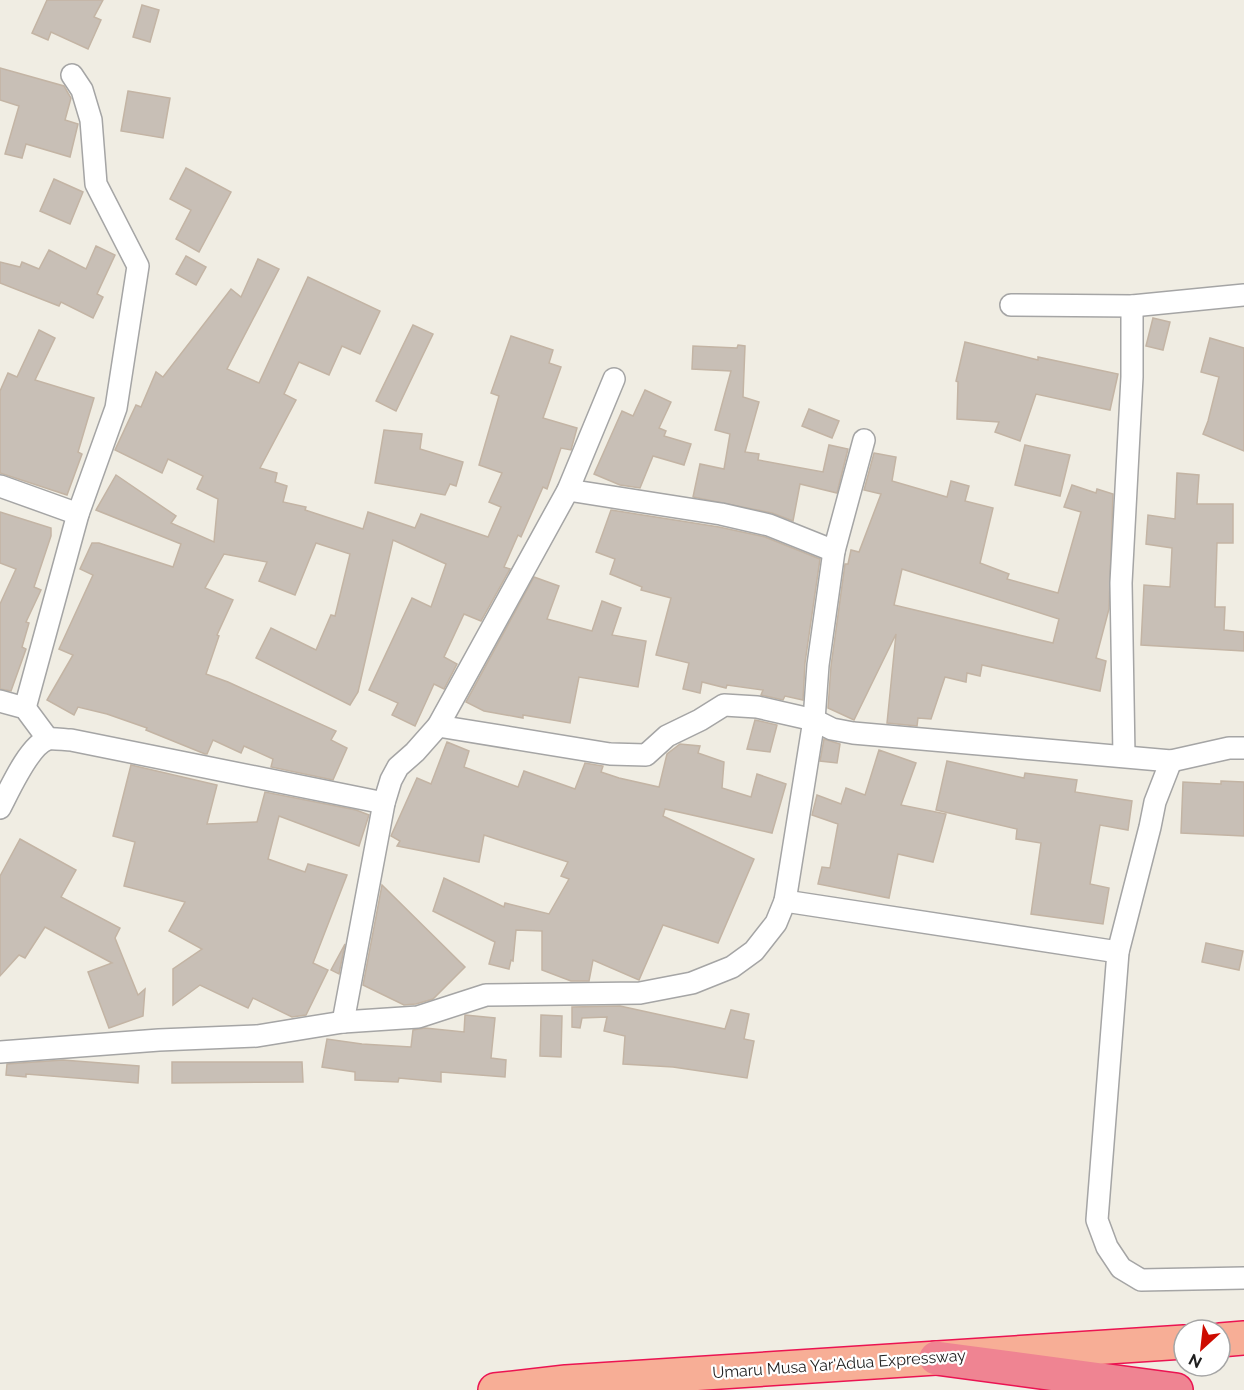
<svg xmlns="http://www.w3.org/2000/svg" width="1244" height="1390" font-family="Raleway,sans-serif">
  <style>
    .building { fill: #c8bfb6; stroke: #c3b4a4; stroke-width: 1.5; fill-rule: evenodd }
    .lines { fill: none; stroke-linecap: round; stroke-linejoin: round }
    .minor-casing { stroke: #a5a5a5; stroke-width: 24 }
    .trunk-casing { stroke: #eb1452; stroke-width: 36 }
    .motorway-casing { stroke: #eb1452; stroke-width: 36 }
    .minor { stroke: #fff; stroke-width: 21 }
    .trunk { stroke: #f7ae96; stroke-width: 33 }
    .motorway { stroke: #ef8492; stroke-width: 33 }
    .labels { text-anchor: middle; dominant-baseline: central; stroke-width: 4.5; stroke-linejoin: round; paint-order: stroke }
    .street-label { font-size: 16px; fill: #1e1e1e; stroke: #fff }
  </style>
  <rect width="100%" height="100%" fill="#f0ede3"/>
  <!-- building -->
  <g class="building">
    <path d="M47,0h56l-9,17 7,3 -13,29 -37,-17 -3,8 -16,-7z"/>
    <path d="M142,5l17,5 -9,32 -17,-5z"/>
    <path d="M0,68l64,18 7,12 -6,22 13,4 -8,33 -44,-13 -4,14 -17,-4 14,-48 -19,-6z"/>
    <path d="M128,91l42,7 -7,40 -42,-7z"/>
    <path d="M186,168l45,24 -32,60 -23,-13 15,-29 -21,-11z"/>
    <path d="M54,179l29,13 -13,32 -30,-13z"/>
    <path d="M96,246l19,9 -18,39 6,3 -10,21 -32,-16 -2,4 -59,-23v-21l20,5 2,-5 17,7 10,-19 37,19z"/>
    <path d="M186,256l20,11 -10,18 -20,-11z"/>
    <path d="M258,259l21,10 -52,100 32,14 49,-106 72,34 -20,43 -18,-8 -13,29 -30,-13 -15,32 12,6 -36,68 17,5 -2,9 12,4 -4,16 23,5 -1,3 58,19 5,-17 47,16 6,-14 67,23 13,-30 -12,-5 13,-29 -23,-8 20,-69 -8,-3 20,-57 42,14 -4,13 12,4 -18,51 34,10 -6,22 -10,-2 -14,41 -4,-2 -22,50 -3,-2 -14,32 6,2 -29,52 -17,-7 -20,43 13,7 -13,25 -10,-5 -19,42 -23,-11 6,-12 -29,-13 43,-92 19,9 15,-43 -53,-24 -35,152 -8,13 -94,-47 15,-30 45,22 15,-35 4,1 15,-62 -34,-11 -21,52 -36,-14 8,-19 -43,-8 -19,34 28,12 -16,35 2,1 -13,38 22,8 108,49 -5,9 16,8 -14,32 -62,-13 2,-8 -29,-13 -3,7 -28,-13 -6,14h-2l-59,-24 1,-2 -40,-14 -29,-7 -4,8 -27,-15 26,-45 -14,-6 34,-74 -13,-6 12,-26h7l74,24 8,-23 -85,-34 20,-35 60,41 -5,7 43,19 4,-43 -21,-10 6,-13 -35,-17 -6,14 -47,-23 21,-45 5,2 15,-35 7,5 68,-88 10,8z"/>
    <path d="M1153,318l17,4 -7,28 -17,-4z"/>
    <path d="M413,325l20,9 -37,77 -20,-10z"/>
    <path d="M39,330l16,8 -20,42 59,18 -16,54 4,2 -15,41 -67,-22v-82l8,-18 9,4z"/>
    <path d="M1210,338l34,10v103l-41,-17 5,-13 11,-44 -18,-5z"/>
    <path d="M965,342l73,18v-3l80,17 -8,36 -74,-16 -16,47 -25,-9 4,-10 -42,-3 1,-37 -2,-1z"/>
    <path d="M738,345l7,1 -2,51 16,5 -14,50 14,2 -1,6 65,12 6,-27 19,4 -11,44 -37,-9 -7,37 -21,-8 -79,-16 7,-33 24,5 6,-35 -15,-4 16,-59 -39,-2 1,-23 44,2z"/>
    <path d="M645,390l26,12 -12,26 7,3 -2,5 27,8 -7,21 -31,-9 -13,32 -20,-3 -26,-11 28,-63 11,5z"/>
    <path d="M809,409l30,12 -7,17 -30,-12z"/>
    <path d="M384,430l38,4 -2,15 43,13 -7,24 -6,-2 -5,11 -70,-12z"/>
    <path d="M1025,445l45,10 -10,41 -45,-11z"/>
    <path d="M874,453l22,4 -4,24 55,16 4,-16 18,5 -4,15 28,7 -13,55 29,11 -2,5 51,14 23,-81 -17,-5 8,-22 24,8 1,-4 16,5 -4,115 -13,49 10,3 -6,30 -118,-26 -2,11 -13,-3 -1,9 -21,-5 -14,42 -13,-1 -1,8 -30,-3 9,-89 -42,86 -26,-12 3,-42 14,-102h3l3,-14 8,2 22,-58 -17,-4zM902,569l157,50 -6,24 -159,-38z"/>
    <path d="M1177,473l22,2 -2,29h36v39h-16l-2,64h10l-1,23 20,2v19l-103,-6 3,-60 26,2 2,-39 -26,-4 2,-29 27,4z"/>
    <path d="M611,510l108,17 46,10 55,22 -15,104 -2,37 -18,-4 -2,4 -22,-5 2,-5 -36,-5 -1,3 -24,-6 -2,11 -17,-4 6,-26 -33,-8 15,-57 -30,-8 1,-3 -32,-13 5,-15 -19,-7z"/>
    <path d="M0,512l51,16v8l-17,51 7,3 -15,32 3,1 -7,24 4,2 -15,42 -11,-2v-85l16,-35 -16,-6z"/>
    <path d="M534,577l25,9 -12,33 45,12 10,-30 19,7 -9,27 34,6 -8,46 -59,-10 -9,46 -47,-8v3l-39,-7 -18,-9z"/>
    <path d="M755,720l22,5 -7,27 -23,-3z"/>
    <path d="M824,739l16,5 -3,19 -17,-2z"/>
    <path d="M447,742l22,9 -5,16 54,20 6,-16 51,18 10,-26 18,3 -2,6 18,6 40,9 8,-33 13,-10 20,2 -2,7 26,9 -2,26 29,9 6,-23 29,10 -14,49 -107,-24 -2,7 91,43 -36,84 -55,-18 -24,55 -46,-20 -4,21h-18l-29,-11v-39l-26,-1 -3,31 -2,-1 -2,9 -20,-5 6,-22 -62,-31 11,-33 60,29 1,-4 44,11 20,-35 -8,-3 7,-14 -84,-27 -5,27 -82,-16 3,-5 -9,-5 26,-58 14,6z"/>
    <path d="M879,750l37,13 -15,42 45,9 -13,48 -35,-8 -9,44 -71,-14 4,-17 8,1 8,-44 -26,-9 5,-20 24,9 5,-16 19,7z"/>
    <path d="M947,761l77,17 1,-5 52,7 -2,12 57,9 -4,29 -28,-5 -10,59 19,4 -6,36 -72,-10 10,-71 -25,-4 1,-10 -81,-19z"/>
    <path d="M131,765l86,20 -10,39 50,-2 8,-30 91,18 13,5 -10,31 -80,-30 -11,43 37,13 3,-8 39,11 -34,88 15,7 -22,45 -14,2 -39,-19 -5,10 -48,-23 -27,20v-36l29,-20 -33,-18 16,-29 -61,-16 11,-44 -22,-6z"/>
    <path d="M1221,781l23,1v54l-63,-3 2,-51 38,2z"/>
    <path d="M20,839l56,31 -15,27 59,31 -5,10 23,57 7,-6 -2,27 -34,12 -21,-56 24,-9 -67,-36 -20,31 -6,-3 -19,21v-100z"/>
    <path d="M382,885l83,82 -32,32 -17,5 -12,1 -41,-20z"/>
    <path d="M1206,943l37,8 -4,19 -37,-8z"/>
    <path d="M345,944l-6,30 -8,-4z"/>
    <path d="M620,1006l105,23 6,-19 18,4 -5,25 10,2 -7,37 -74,-11 -50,-3 2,-28 -21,-5 3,-14 -25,1 -2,10 -8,-1v-20z"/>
    <path d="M465,1015l30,3 -4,40 15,2 -1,17 -64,-5v10l-42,-4 -1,4 -43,-2v-8l-33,-5 5,-28 35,5 49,3 2,-17 12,-2 39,4z"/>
    <path d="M541,1015l21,1 -1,41 -21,-1z"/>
    <path d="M63,1060l76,6 -1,17 -112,-9v3l-20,-2 1,-11z"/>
    <path d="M172,1062h130l1,20 -131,1z"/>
  </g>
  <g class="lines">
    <defs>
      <g id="minor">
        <path d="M1011,305l121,1 112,-11"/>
        <path d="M0,486l78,28"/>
        <path d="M568,490l153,24 48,11 65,26"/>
        <path d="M0,701l25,7 23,31"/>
        <path d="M25,708l53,-194 38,-106 22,-142 -42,-82 -5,-64 -9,-30 -10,-15"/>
        <path d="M438,726l172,28 36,1 21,-19 33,-16 24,-15 33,2 57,13 18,9 21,4 318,28 58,-13h15"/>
        <path d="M1124,756l-3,-173 11,-206v-71"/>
        <path d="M1171,761l-16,41 -5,25 -32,125 -21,268 10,27 14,21 20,12 103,-2"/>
        <path d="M0,808c9,-17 29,-63 48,-69 6,-1 17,1 23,1l313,63"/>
        <path d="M785,901l29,-181 4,-55 16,-114 30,-111"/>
        <path d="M343,1022l41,-219 7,-23 7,-13 17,-15 23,-26 130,-236 46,-111"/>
        <path d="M0,1052l159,-12 98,-4 86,-14 75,-5 68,-22 154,-2 52,-10 40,-16 22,-16 22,-28 9,-22 333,51"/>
      </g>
      <g id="trunk">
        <path d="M1220,1340l24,-2"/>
        <path d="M495,1390l71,-8 618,-40"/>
      </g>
      <path id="motorway" d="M936,1358l240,32"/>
    </defs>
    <!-- minor casing -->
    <use href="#minor" class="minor-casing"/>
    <!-- trunk casing -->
    <use href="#trunk" class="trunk-casing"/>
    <!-- motorway casing -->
    <use href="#motorway" class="motorway-casing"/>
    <!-- minor -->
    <use href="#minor" class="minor"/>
    <!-- trunk -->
    <use href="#trunk" class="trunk"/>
    <!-- motorway -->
    <use href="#motorway" class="motorway"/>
  </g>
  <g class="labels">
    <!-- street labels -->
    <g class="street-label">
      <text transform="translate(839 1364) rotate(-4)">Umaru Musa Yar'Adua Expressway</text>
    </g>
  </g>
  <!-- north arrow -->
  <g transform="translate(1202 1348) rotate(207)"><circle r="28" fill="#ffffff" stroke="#a5a5a5" stroke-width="1.5"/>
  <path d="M0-4.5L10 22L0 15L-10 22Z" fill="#cd0b00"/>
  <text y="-9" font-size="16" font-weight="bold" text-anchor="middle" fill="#1e1e1e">N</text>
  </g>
</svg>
